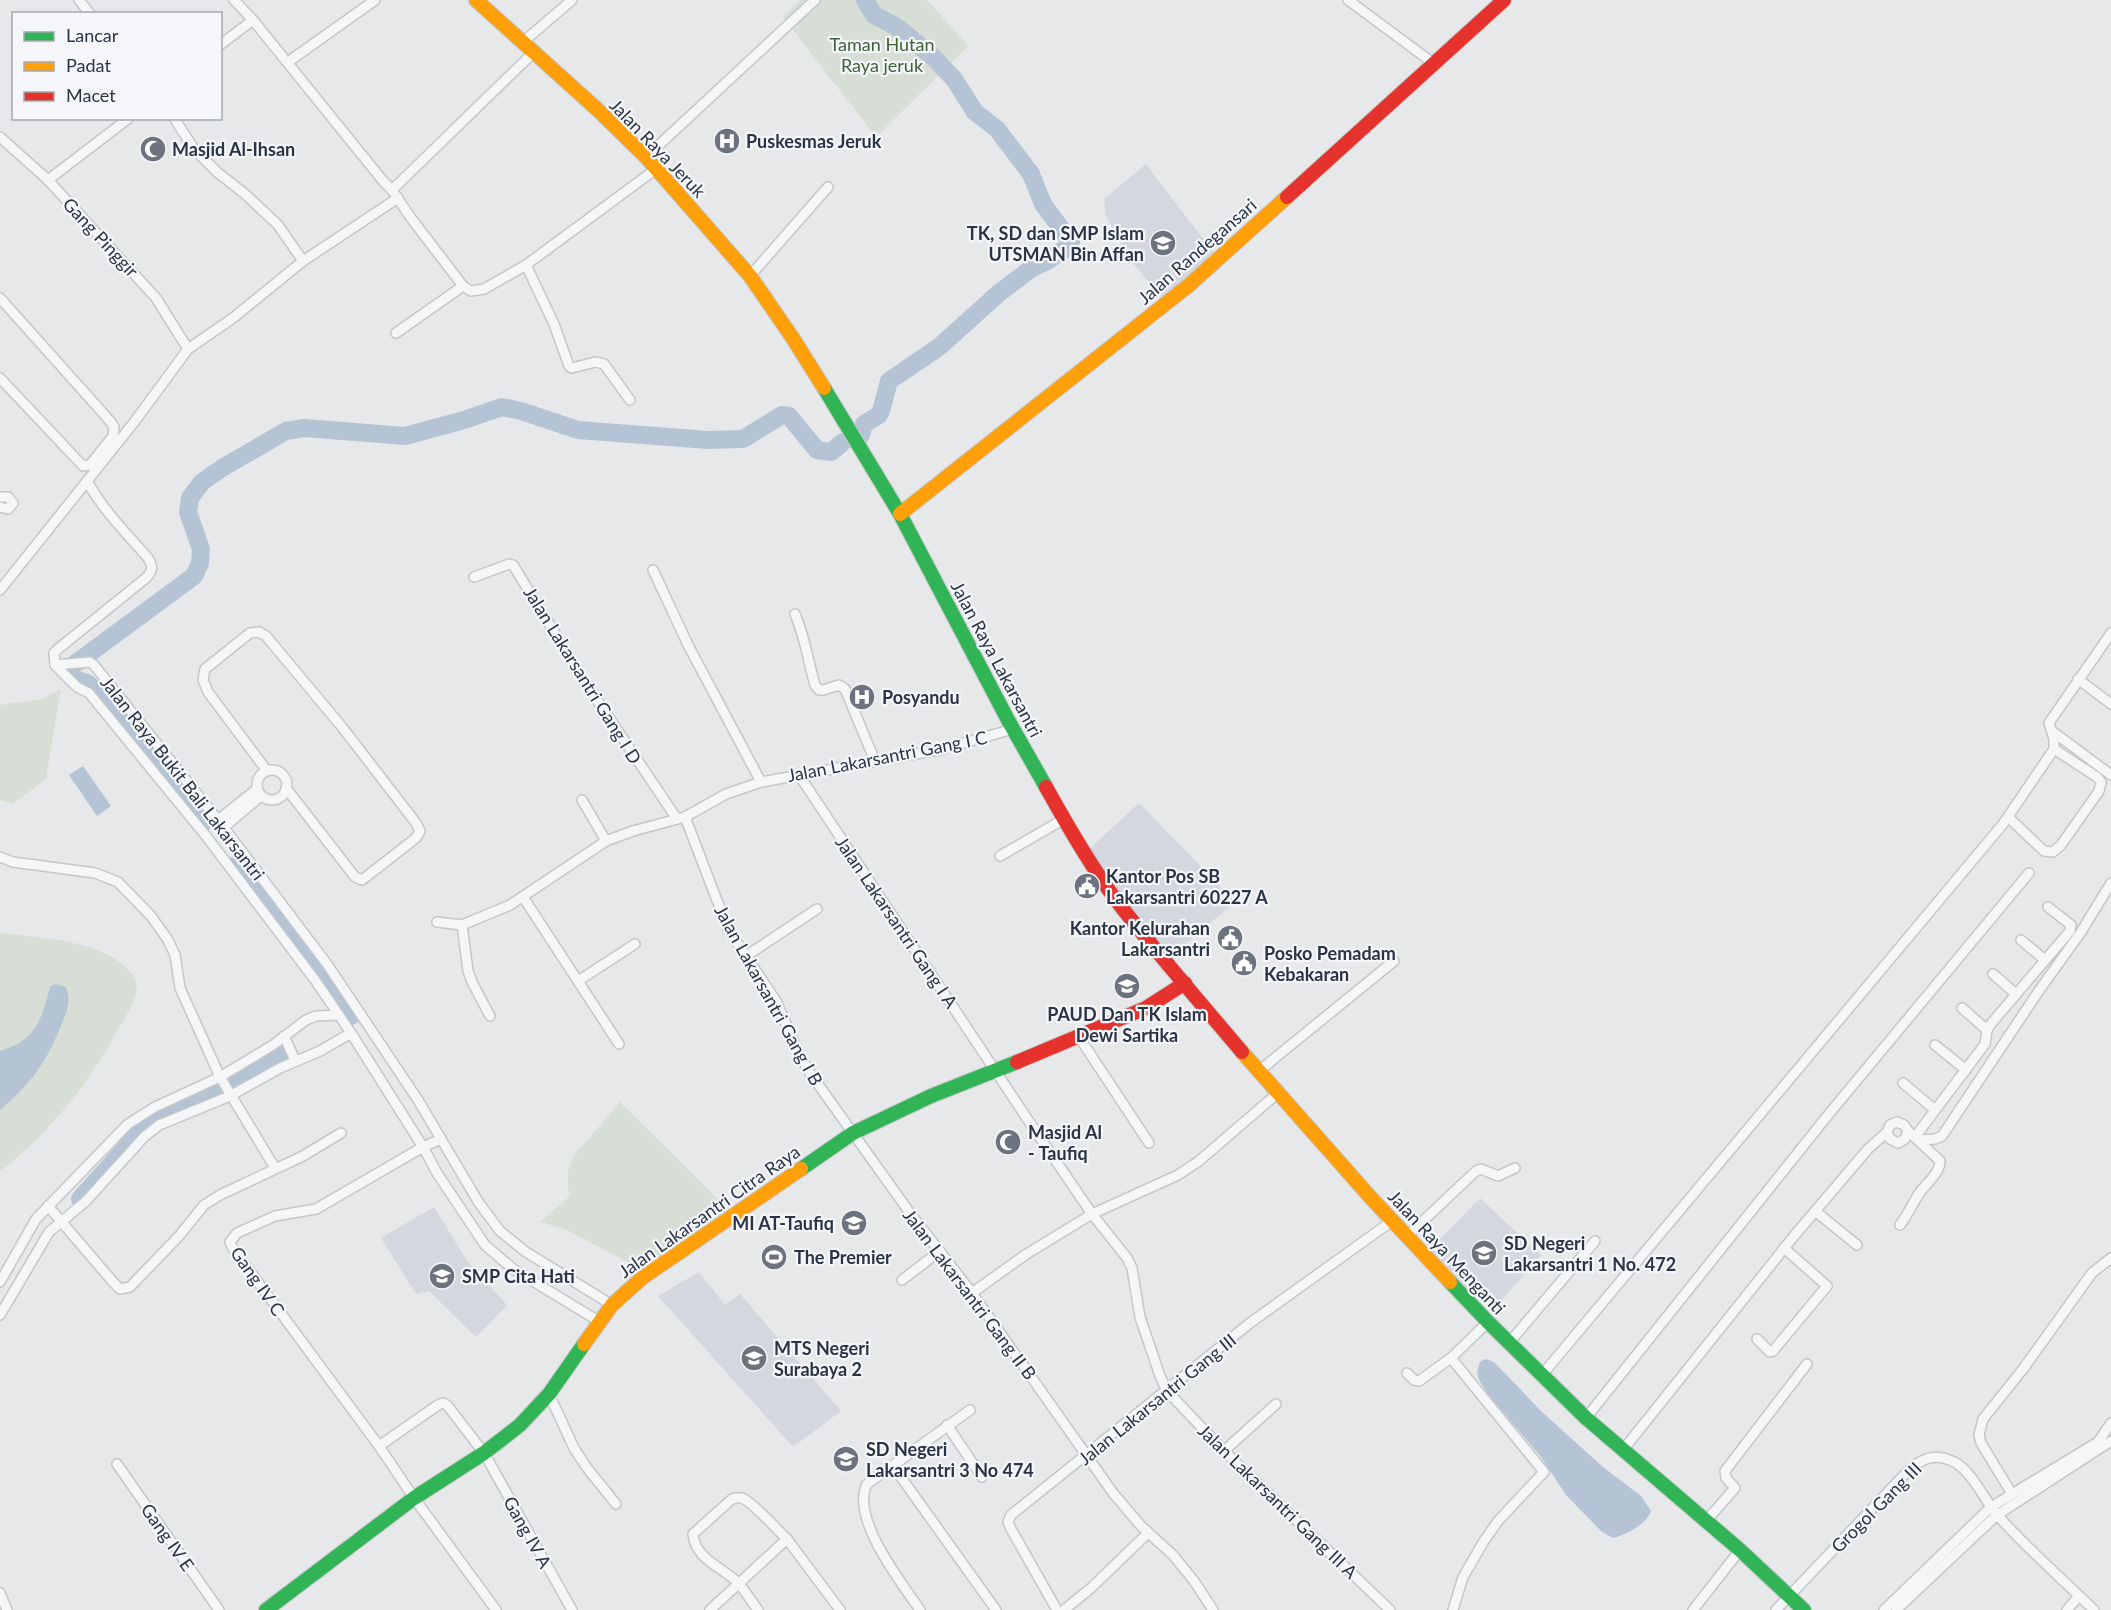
<svg xmlns="http://www.w3.org/2000/svg" width="2111" height="1610" font-family="Lato,sans-serif">
  <style>
    .built { fill: #d4d7dd }
    .green { fill: #d6ded6 }
    .water { fill: #b4c4d5 }
    .lines { fill: none; stroke-linecap: round; stroke-linejoin: round }
    .river { stroke: #b4c4d5; stroke-width: 18 }
    .street-casing { stroke: #c4c6c8; stroke-width: 12 }
    .fast-casing { stroke: #c4c6c8; stroke-width: 16 }
    .slow-casing { stroke: #c4c6c8; stroke-width: 16 }
    .jam-casing { stroke: #c4c6c8; stroke-width: 16 }
    .street { stroke: #f5f6f7; stroke-width: 9 }
    .fast { stroke: #30b455; stroke-width: 14 }
    .slow { stroke: #ff9f0a; stroke-width: 14 }
    .jam { stroke: #e5322d; stroke-width: 14 }
    .labels { text-anchor: middle; dominant-baseline: central; stroke-width: 4.5; stroke-linejoin: round; paint-order: stroke }
    .park-label { font-size: 18px; fill: #3f6138; stroke: #f4f6f9 }
    .poi-label { font-size: 18px; font-weight: bold; fill: #2b3445; stroke: #f4f6f9; text-anchor: start }
    .street-label { font-size: 18px; fill: #2b3445; stroke: #f4f6f9 }
  </style>
  <rect width="100%" height="100%" fill="#e6e8ea"/>
  <!-- built -->
  <g class="built">
    <path d="M1146,164l73,96 -53,43 -38,-46 -22,-41 -2,-17z"/>
    <path d="M1139,803l96,99 -66,56 -83,-106z"/>
    <path d="M1480,1198l61,57 -49,56 -65,-59z"/>
    <path d="M434,1207l33,54 40,44 -31,32 -47,-46 -13,3 -35,-56z"/>
    <path d="M699,1272l26,33 15,-11 101,117 -48,36 -135,-151z"/>
  </g>
  <!-- green -->
  <g class="green">
    <path d="M801,0h126l41,46 -92,91 -93,-120z"/>
    <path d="M61,689l-15,90 -33,25 -13,-4v-95l42,-6z"/>
    <path d="M0,932c41,8 104,6 132,42 13,17 -5,39 -13,54 -31,55 -69,105 -119,143z"/>
    <path d="M620,1102l91,90 16,21 -83,58 -79,-42 -25,-7 30,-26 -2,-9v-15l5,-15z"/>
  </g>
  <!-- water -->
  <g class="water">
    <path d="M83,766l28,40 -14,10 -28,-41z"/>
    <path d="M55,984l11,3c6,15 0,27 -6,41 -16,38 -28,54 -60,82v-59c37,-11 41,-31 50,-64z"/>
    <path d="M1485,1359l9,3 47,49 62,56 38,29 10,15c-4,13 -25,24 -38,27l-11,-6 -36,-37 -25,-38 -54,-64 -8,-13 -2,-8 3,-10z"/>
  </g>
  <g class="lines">
    <!-- river -->
    <g class="river">
      <path d="M855,439l6,-4 3,-11 15,-9 2,-4 8,-30 50,-34 60,-54 33,-25 15,-7 21,-14 3,-5 -28,-38 -12,-30 -34,-45 -22,-17 -21,-33 -20,-21 -37,-31 -23,-12 -9,-15"/>
      <path d="M72,666l122,-90 6,-13 1,-14 -13,-37 2,-14 12,-16 20,-14 64,-37 18,-3 101,8 59,-16 38,-13 19,4 57,19 130,10 35,-1 39,-24 7,1 28,34 14,2 12,-10"/>
      <path d="M72,678l15,5 13,11 102,131"/>
      <path d="M234,866l117,150"/>
      <path d="M236,1080l50,-26"/>
      <path d="M80,1199l52,-58 11,-11 71,-39"/>
    </g>
    <defs>
      <g id="street">
        <path d="M79,0l11,14"/>
        <path d="M234,0l19,20 130,161 9,9 19,28 52,68 8,5 13,-2 42,-24 130,-96"/>
        <path d="M1348,0l85,63"/>
        <path d="M523,42l49,-42"/>
        <path d="M220,45l33,-25"/>
        <path d="M288,62l87,-62"/>
        <path d="M174,118l20,31 23,23 28,22 33,31 25,36"/>
        <path d="M0,137l48,43 108,118 32,51"/>
        <path d="M646,157l169,-157"/>
        <path d="M48,180l81,-62"/>
        <path d="M392,190l142,-138"/>
        <path d="M526,265l28,59 15,42 3,2 23,-6 9,2 26,36"/>
        <path d="M750,276l78,-89"/>
        <path d="M0,298l110,123 4,6 -1,9 -23,29 -7,1 -83,-88"/>
        <path d="M396,333l67,-47"/>
        <path d="M87,481c16,29 39,52 61,77 5,8 5,13 -2,20l-88,71 -4,4 1,12 22,22 12,6 117,143 109,144 36,53 72,114 14,26 48,72 28,24 87,53"/>
        <path d="M0,497h8l5,6 -5,6 -8,-2"/>
        <path d="M653,570l35,75 73,137"/>
        <path d="M474,577l35,-13 4,1 68,111 96,143"/>
        <path d="M0,590l135,-169 53,-72 45,-31 70,-57 95,-63"/>
        <path d="M795,614c10,23 13,47 20,71l4,5h4l16,-5 6,4 30,72"/>
        <path d="M55,665l35,-3 4,3 124,155 109,144 91,136 61,103 21,28 26,21 86,53"/>
        <path d="M2078,679l33,25"/>
        <path d="M2052,731l59,44"/>
        <circle cx="272" cy="785" r="15"/>
        <path d="M267,771l-59,-79 -5,-12 2,-11 45,-36 9,-1 7,4 76,91 74,96 4,8 -4,7 -54,42 -7,-3 -69,-89"/>
        <path d="M799,775l227,342 66,97 35,44 5,10 8,49 20,59 7,15 57,60 166,159"/>
        <path d="M582,800l24,41"/>
        <path d="M685,817l43,112 48,72 23,53 11,19 100,140 62,80 141,200 28,33 32,29 21,26 19,29"/>
        <path d="M2008,817l36,34 9,1 8,-7 38,-54 2,-9 -4,-5 -43,-28"/>
        <path d="M218,820l39,-31"/>
        <path d="M224,827l37,-31"/>
        <path d="M1000,856l64,-37"/>
        <path d="M0,857l13,5 82,11 23,9 33,34 17,24 7,15 5,33 40,89 55,91"/>
        <path d="M523,897l96,147"/>
        <path d="M437,922l25,3 48,-20 96,-64 27,-10 52,-14 41,-23 35,-12 182,-33 70,-20"/>
        <path d="M462,925l6,46 4,11 18,34"/>
        <path d="M2021,940l24,20"/>
        <path d="M746,956l71,-47"/>
        <path d="M1993,974l23,20"/>
        <path d="M578,981l57,-37"/>
        <path d="M1962,1008l25,22"/>
        <path d="M284,1036l11,24"/>
        <path d="M1079,1037l70,106"/>
        <path d="M1935,1045l31,25"/>
        <path d="M1259,1071l135,-110"/>
        <path d="M1903,1083l32,27"/>
        <path d="M1887,1132l3,7 8,4 7,-4 3,-8"/>
        <path d="M1915,1137l70,-93 2,-14 3,-5 80,-94 1,-6 -23,-18"/>
        <path d="M441,1139l-18,8 -107,62 -41,7 -38,17 -7,9 2,5 147,199 35,52 82,112"/>
        <path d="M1919,1140l16,-1 7,-3 96,-144 43,-60 30,-49"/>
        <path d="M48,1206l65,76 7,7 10,-2 49,-51 25,-31 16,-10 83,-39 38,-23"/>
        <path d="M1815,1211l42,34"/>
        <path d="M1406,1237l70,-66 5,-2 17,7 17,-8"/>
        <path d="M902,1280l38,-29"/>
        <path d="M0,1282l36,-63 92,-95 27,-17 65,-30 53,-32 33,-25 10,-4 23,-1"/>
        <path d="M972,1293l53,-38 67,-41 86,-39 21,-14 79,-68"/>
        <path d="M0,1315l49,-83 37,-31 58,-64 15,-12 71,-29 50,-28 40,-17 31,-18"/>
        <path d="M1757,1339l13,13 3,-1 54,-65 -43,-38"/>
        <path d="M1509,1343l86,-102"/>
        <path d="M1451,1358l93,114 -46,49 -14,20 -21,36 -10,33"/>
        <path d="M1407,1373l7,7 5,1 32,-23 37,-36"/>
        <path d="M1542,1375l461,-551 51,-75v-10l-5,-16 62,-90"/>
        <path d="M549,1394l25,54 13,20 29,36"/>
        <path d="M1586,1418l242,-303 201,-242"/>
        <path d="M947,1425l35,52"/>
        <path d="M379,1446l59,-41 5,-2 4,2 37,48 88,157"/>
        <path d="M1623,1450l171,-214 74,-87 19,-17 3,-7 7,-3 7,3 4,6 32,30c0,12 -13,22 -20,31 -7,11 -12,22 -20,33"/>
        <path d="M1224,1451l52,-47"/>
        <path d="M117,1464l102,146"/>
        <path d="M893,1466l103,144"/>
        <path d="M2012,1494l-31,-51 -2,-8 4,-16 40,-50 69,-96 19,-15"/>
        <path d="M1706,1521l29,-33 -9,-10 -1,-7 82,-107"/>
        <path d="M0,1593l7,17"/>
        <path d="M710,1610l77,-71 53,71"/>
        <path d="M758,1610c-7,-9 -13,-20 -21,-28 -15,-15 -42,-23 -44,-48l39,-35c4,-1 7,-2 10,-1 12,5 35,32 45,41"/>
        <path d="M920,1610c-19,-28 -70,-92 -53,-126l103,-74"/>
        <path d="M1057,1610l-46,-81 -3,-7 3,-7 239,-192 142,-102"/>
        <path d="M1064,1610l27,-22 57,-55"/>
        <path d="M1693,1610l47,-60"/>
        <path d="M1776,1610l128,-135c16,-16 30,-24 52,-12 17,10 30,40 43,54 30,33 63,62 95,93"/>
        <path d="M1884,1610l107,-103 107,-65 13,-19"/>
        <path d="M1896,1610l101,-95 114,-74"/>
        <path d="M2067,1610l12,-14"/>
      </g>
      <g id="fast">
        <path d="M824,388l76,126 108,206 38,67"/>
        <path d="M801,1169l52,-36 78,-37 86,-34"/>
        <path d="M1450,1282l38,40 98,96 154,132 64,60"/>
        <path d="M266,1610l148,-112 70,-45 36,-28 29,-31 35,-50"/>
      </g>
      <g id="slow">
        <path d="M476,0l123,111 47,46 104,119 44,64 30,48"/>
        <path d="M900,514l288,-228 99,-89"/>
        <path d="M1242,1052l130,147 78,83"/>
        <path d="M584,1344l28,-39 30,-27 159,-109"/>
      </g>
      <g id="jam">
        <path d="M1287,197l217,-197"/>
        <path d="M1046,787c21,38 44,78 70,113 40,52 84,102 126,152"/>
        <path d="M1017,1062l129,-54 39,-25"/>
      </g>
    </defs>
    <!-- street casing -->
    <use href="#street" class="street-casing"/>
    <!-- fast casing -->
    <use href="#fast" class="fast-casing"/>
    <!-- slow casing -->
    <use href="#slow" class="slow-casing"/>
    <!-- jam casing -->
    <use href="#jam" class="jam-casing"/>
    <!-- street -->
    <use href="#street" class="street"/>
    <!-- fast -->
    <use href="#fast" class="fast"/>
    <!-- slow -->
    <use href="#slow" class="slow"/>
    <!-- jam -->
    <use href="#jam" class="jam"/>
  </g>
  <!-- icons -->
  <defs>
    <symbol id="hospital-disc" viewBox="-11 -11 22 22"><circle r="9.5" fill="#6c737f" stroke="#f4f6f9"/><path d="M-5-5h3v3.5h4V-5h3V5h-3V1.5h-4V5h-3Z" fill="#fff"/></symbol>
    <symbol id="mosque-disc" viewBox="-11 -11 22 22"><circle r="9.5" fill="#6c737f" stroke="#f4f6f9"/><path d="M3.5-4.9A6 6 0 1 0 3.5 4.9A5 5 0 1 1 3.5-4.9Z" fill="#fff"/></symbol>
    <symbol id="school-disc" viewBox="-11 -11 22 22"><circle r="9.5" fill="#6c737f" stroke="#f4f6f9"/><path d="M0-5L7-2L0 1L-7-2ZM-4 1L0 2.5L4 1V4Q0 6-4 4Z" fill="#fff"/></symbol>
    <symbol id="civic-disc" viewBox="-11 -11 22 22"><circle r="9.5" fill="#6c737f" stroke="#f4f6f9"/><path d="M-.6-6.5H3V-4.5H.6V-3L4-1V1h2V6H-6V1h2V-1L-.6-3ZM-1.2 2.5V6h2.4V2.5Z" fill="#fff"/></symbol>
    <symbol id="stadium-disc" viewBox="-11 -11 22 22"><circle r="9.5" fill="#6c737f" stroke="#f4f6f9"/><path d="M0-5a6.5 5 0 1 0 0 10a6.5 5 0 1 0 0-10ZM-3.5-1.8h7v3.6h-7Z" fill="#fff"/></symbol>
  </defs>
  <g fill-rule="evenodd">
    <use href="#hospital-disc" x="712" y="126" width="30" height="30"/>
    <use href="#mosque-disc" x="138" y="134" width="30" height="30"/>
    <use href="#school-disc" x="1148" y="228" width="30" height="30"/>
    <use href="#hospital-disc" x="847" y="682" width="30" height="30"/>
    <use href="#civic-disc" x="1072" y="871" width="30" height="30"/>
    <use href="#civic-disc" x="1215" y="923" width="30" height="30"/>
    <use href="#civic-disc" x="1229" y="948" width="30" height="30"/>
    <use href="#school-disc" x="1112" y="971" width="30" height="30"/>
    <use href="#mosque-disc" x="993" y="1127" width="30" height="30"/>
    <use href="#school-disc" x="839" y="1208" width="30" height="30"/>
    <use href="#school-disc" x="1469" y="1238" width="30" height="30"/>
    <use href="#stadium-disc" x="759" y="1242" width="30" height="30"/>
    <use href="#school-disc" x="427" y="1261" width="30" height="30"/>
    <use href="#school-disc" x="739" y="1343" width="30" height="30"/>
    <use href="#school-disc" x="831" y="1444" width="30" height="30"/>
  </g>
  <g class="labels">
    <!-- park labels -->
    <g class="park-label">
      <text x="882" y="44">Taman Hutan<tspan x="882" dy="21">Raya jeruk</tspan></text>
    </g>
    <!-- poi labels -->
    <g class="poi-label">
      <text x="746" y="141">Puskesmas Jeruk</text>
      <text x="172" y="149">Masjid Al-Ihsan</text>
      <text x="1144" y="233" text-anchor="end">TK, SD dan SMP Islam<tspan x="1144" dy="21">UTSMAN Bin Affan</tspan></text>
      <text x="882" y="697">Posyandu</text>
      <text x="1106" y="876">Kantor Pos SB<tspan x="1106" dy="21">Lakarsantri 60227 A</tspan></text>
      <text x="1210" y="928" text-anchor="end">Kantor Kelurahan<tspan x="1210" dy="21">Lakarsantri</tspan></text>
      <text x="1264" y="953">Posko Pemadam<tspan x="1264" dy="21">Kebakaran</tspan></text>
      <text x="1127" y="1014" text-anchor="middle">PAUD Dan TK Islam<tspan x="1127" dy="21">Dewi Sartika</tspan></text>
      <text x="1028" y="1132">Masjid Al<tspan x="1028" dy="21">- Taufiq</tspan></text>
      <text x="834" y="1223" text-anchor="end">MI AT-Taufiq</text>
      <text x="1504" y="1243">SD Negeri<tspan x="1504" dy="21">Lakarsantri 1 No. 472</tspan></text>
      <text x="794" y="1257">The Premier</text>
      <text x="462" y="1276">SMP Cita Hati</text>
      <text x="774" y="1348">MTS Negeri<tspan x="774" dy="21">Surabaya 2</tspan></text>
      <text x="866" y="1449">SD Negeri<tspan x="866" dy="21">Lakarsantri 3 No 474</tspan></text>
    </g>
    <!-- street labels -->
    <g class="street-label">
      <text transform="translate(658 148) rotate(46)">Jalan Raya Jeruk</text>
      <text transform="translate(101 237) rotate(47)">Gang Pinggir</text>
      <text transform="translate(1197 251) rotate(-41)">Jalan Randegansari</text>
      <text transform="translate(997 659) rotate(62)">Jalan Raya Lakarsantri</text>
      <text transform="translate(583 675) rotate(58)">Jalan Lakarsantri Gang I D</text>
      <text transform="translate(887 756) rotate(-11)">Jalan Lakarsantri Gang I C</text>
      <text transform="translate(183 778) rotate(52)">Jalan Raya Bukit Bali Lakarsantri</text>
      <text transform="translate(897 922) rotate(56)">Jalan Lakarsantri Gang I A</text>
      <text transform="translate(769 995) rotate(61)">Jalan Lakarsantri Gang I B</text>
      <text transform="translate(709 1211) rotate(-35)">Jalan Lakarsantri Citra Raya</text>
      <text transform="translate(1447 1252) rotate(47)">Jalan Raya Menganti</text>
      <text transform="translate(258 1281) rotate(55)">Gang IV C</text>
      <text transform="translate(970 1294) rotate(53)">Jalan Lakarsantri Gang II B</text>
      <text transform="translate(1157 1399) rotate(-39)">Jalan Lakarsantri Gang III</text>
      <text transform="translate(1278 1501) rotate(44)">Jalan Lakarsantri Gang III A</text>
      <text transform="translate(1876 1507) rotate(-45)">Grogol Gang III</text>
      <text transform="translate(528 1532) rotate(61)">Gang IV A</text>
      <text transform="translate(168 1537) rotate(55)">Gang IV E</text>
    </g>
  </g>
  <!-- legend -->
  <rect x="12" y="12" width="210" height="108" fill="#f4f6f9" stroke="#a4a8b1" stroke-width="1.5"/>
  <rect x="24" y="32" width="30" height="9" fill="#30b455" stroke="#a4a8b1" stroke-width="1.5"/>
  <text x="66" y="42" font-size="18" fill="#2b3445">Lancar</text>
  <rect x="24" y="62" width="30" height="9" fill="#ff9f0a" stroke="#a4a8b1" stroke-width="1.5"/>
  <text x="66" y="72" font-size="18" fill="#2b3445">Padat</text>
  <rect x="24" y="92" width="30" height="9" fill="#e5322d" stroke="#a4a8b1" stroke-width="1.5"/>
  <text x="66" y="102" font-size="18" fill="#2b3445">Macet</text>
</svg>
